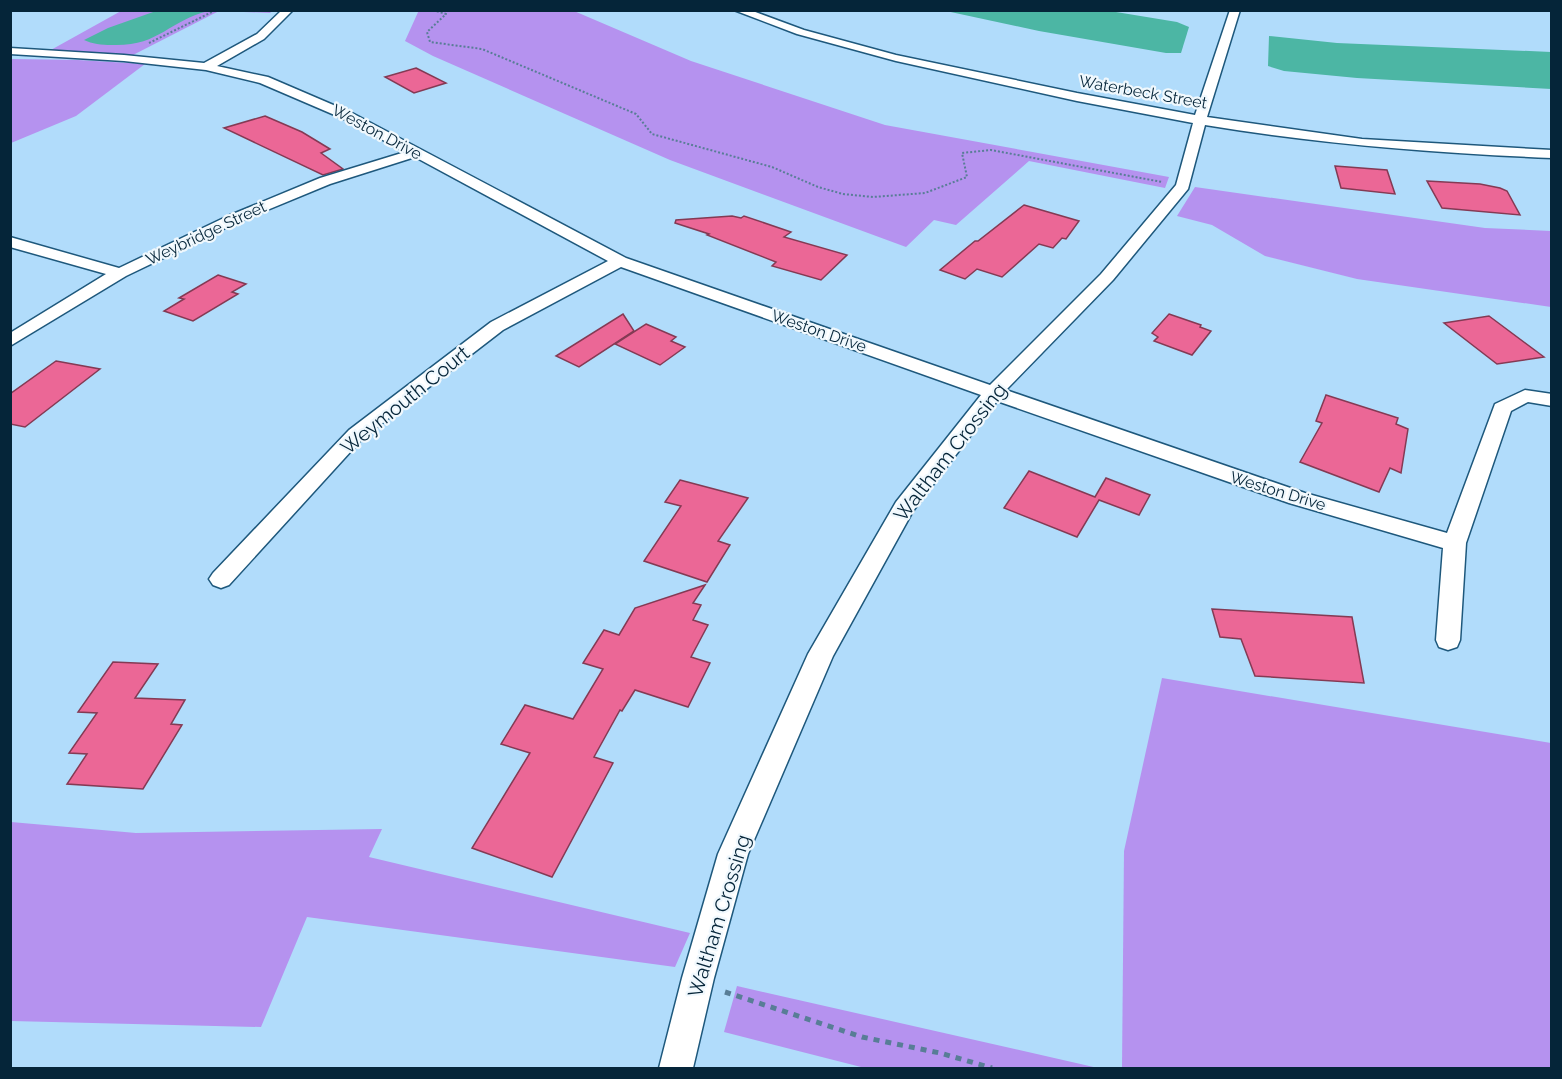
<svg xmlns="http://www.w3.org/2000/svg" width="1562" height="1079" font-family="Raleway,sans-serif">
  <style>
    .green { fill: #b592ef }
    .water { fill: #4cb6a4 }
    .building { fill: #eb6796; stroke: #843a54; stroke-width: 1.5 }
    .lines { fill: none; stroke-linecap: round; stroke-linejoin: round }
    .street-casing { stroke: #1e587c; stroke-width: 3 }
    .path-far1 { stroke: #587d96; stroke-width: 2; stroke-dasharray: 2 2; stroke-linecap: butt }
    .path { stroke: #587d96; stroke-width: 5; stroke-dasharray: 6 6; stroke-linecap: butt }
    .street { fill: #fff; fill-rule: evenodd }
    .labels { text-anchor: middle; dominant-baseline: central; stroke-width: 4.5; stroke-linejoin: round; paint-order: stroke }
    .far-street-label { font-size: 16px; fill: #052539; stroke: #f0f8fd }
    .street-label { font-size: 20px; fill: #052539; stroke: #f0f8fd }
  </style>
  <rect width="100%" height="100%" fill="#b1dcfb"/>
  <!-- green -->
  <g class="green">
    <path d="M419,10l155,1 117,50 194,64 284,52 -4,11 -136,-27 -73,64 -22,-5 -28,27 -236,-87 -237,-104 -28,-15z"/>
    <path d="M121,11h151l-2,2 -51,-2 -86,44 -84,-4z"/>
    <path d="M11,59l67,1 67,4 -69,52 -65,27z"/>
    <path d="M1195,187l290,41 66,3v76l-194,-28 -92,-23 -53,-31 -35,-9z"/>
    <path d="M1162,678l389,65v325h-429l2,-217z"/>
    <path d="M11,822l125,11 246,-4 -13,28 321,76 -15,34 -368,-50 -46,110 -250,-6z"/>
    <path d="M737,986l361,82h-233l-141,-36z"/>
  </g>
  <!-- water -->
  <g class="water">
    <path d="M156,11h52c-40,10 -49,36 -97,34 -9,0 -19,-1 -27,-5l24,-12z"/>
    <path d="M946,11h164l67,11 12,5 -8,26h-15l-127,-22z"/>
    <path d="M1269,36l68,7 214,9v37l-194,-11 -73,-7 -16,-5z"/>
  </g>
  <!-- building -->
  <g class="building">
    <path d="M416,68l30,15 -32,10 -29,-16z"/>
    <path d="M265,116l37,16 28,17 -9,4 22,16 -20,6 -99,-47z"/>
    <path d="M1335,166l52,4 8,24 -54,-6z"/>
    <path d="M1427,181l53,3 20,4 7,3 13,24 -78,-7z"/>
    <path d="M1024,205l55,16 -13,18 -4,-1 -9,10 -14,-4 -37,33 -25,-8 -12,10 -25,-9 35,-29h3z"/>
    <path d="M732,216l9,2 3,-2 47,16 -7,5 63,18 -26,25 -49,-14 4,-4 -69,-27 2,-1 -34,-11 1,-3z"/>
    <path d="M218,275l28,9 -14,8 6,2 -45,27 -29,-10 20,-12 -5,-1z"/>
    <path d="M623,314l11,17 -55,36 -23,-11z"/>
    <path d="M1169,314l32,11 -1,2 11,4 -19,24 -38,-14 4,-4 -6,-4z"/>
    <path d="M1489,316l55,41 -47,7 -53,-41z"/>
    <path d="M646,324l30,13 -5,4 14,6 -25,18 -45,-21z"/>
    <path d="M56,361l44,8 -75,58 -15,-3v-30z"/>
    <path d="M1326,395l72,23 -2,6 12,5 -7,44 -11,-5 -11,24 -79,-30 22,-39 -6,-2z"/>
    <path d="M1029,471l66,26 11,-19 44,17 -11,20 -40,-15 -22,37 -73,-29z"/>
    <path d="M680,480l68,18 -30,43 12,4 -23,37 -63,-21 37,-55 -16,-4z"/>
    <path d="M705,585l-12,18 8,2 -8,15 15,5 -17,32 19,6 -22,44 -53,-17 -13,21 -2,-1 -26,47 19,6 -61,114 -80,-29 58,-95 -29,-9 24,-39 48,14 30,-50 -20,-6 21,-33 15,5 16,-27z"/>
    <path d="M1212,609l140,8 12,66 -109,-7 -14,-37 -21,-2z"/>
    <path d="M113,662l45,2 -23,34 50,2 -14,24 11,1 -39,64 -76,-5 20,-30 -18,-1 28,-40 -19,-1z"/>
  </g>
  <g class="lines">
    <defs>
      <path id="street" d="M282,10h11l-29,29 -47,27 51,11 84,36 274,145 364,127 111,-111 75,-89 17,-62 -116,-22 -181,-40 -99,-27 -63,-24h16l54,20 92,25 181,38 118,22 35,-105h10l-33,107 155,22 190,11v8c-117,-5 -232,-14 -347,-33l-17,64 -75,91 -107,110 299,103 142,40 48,-129 30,-14 27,4v12l-24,-4 -17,9 -45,132 -6,97 -3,7 -9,3 -9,-3 -3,-7 7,-92 -154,-45 -292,-102 -84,110 -80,145 -85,198 -34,124 -21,90h-34l23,-90 36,-124 90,-200 88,-152 85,-107 -360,-128 -118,63 -140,108 -134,147 -8,3 -8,-3 -4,-6 4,-6 136,-143 142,-108 117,-61 -193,-104 -85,27 -92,38 -112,54 -116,70v-13l96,-59 -96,-27v-10l109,31 109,-52 92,-38 85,-26 -61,-33 -84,-36 -54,-13 -82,-9 -114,-7v-6l114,7 80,8 53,-29z"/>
    </defs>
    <!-- street casing -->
    <use href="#street" class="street-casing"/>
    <!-- path-far1 -->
    <g class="path-far1">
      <path d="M433,10l13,4 -19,18 3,10 52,7 154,65 16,20 120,33 46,20 25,7 30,3 52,-4 42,-16 -5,-24 29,-3 171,32"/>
      <path d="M149,43l67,-33"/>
    </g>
    <!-- path -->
    <path class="path" d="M725,992l137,45 78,16 52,15"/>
    <!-- street -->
    <use href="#street" class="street"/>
  </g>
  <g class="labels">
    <!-- far-street labels -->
    <g class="far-street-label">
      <text transform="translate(1143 92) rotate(10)">Waterbeck Street</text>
      <text transform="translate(377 132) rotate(28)">Weston Drive</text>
      <text transform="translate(206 233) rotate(-25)">Weybridge Street</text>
      <text transform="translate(819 331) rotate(19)">Weston Drive</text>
      <text transform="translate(1278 491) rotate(17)">Weston Drive</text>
    </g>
    <!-- street labels -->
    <g class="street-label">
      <text transform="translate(405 400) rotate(-39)">Weymouth Court</text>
      <text transform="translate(950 452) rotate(-52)">Waltham Crossing</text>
      <text transform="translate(719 916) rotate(-73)">Waltham Crossing</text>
    </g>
  </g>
  <!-- border -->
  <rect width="1562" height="1079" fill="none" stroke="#052539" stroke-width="24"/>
</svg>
